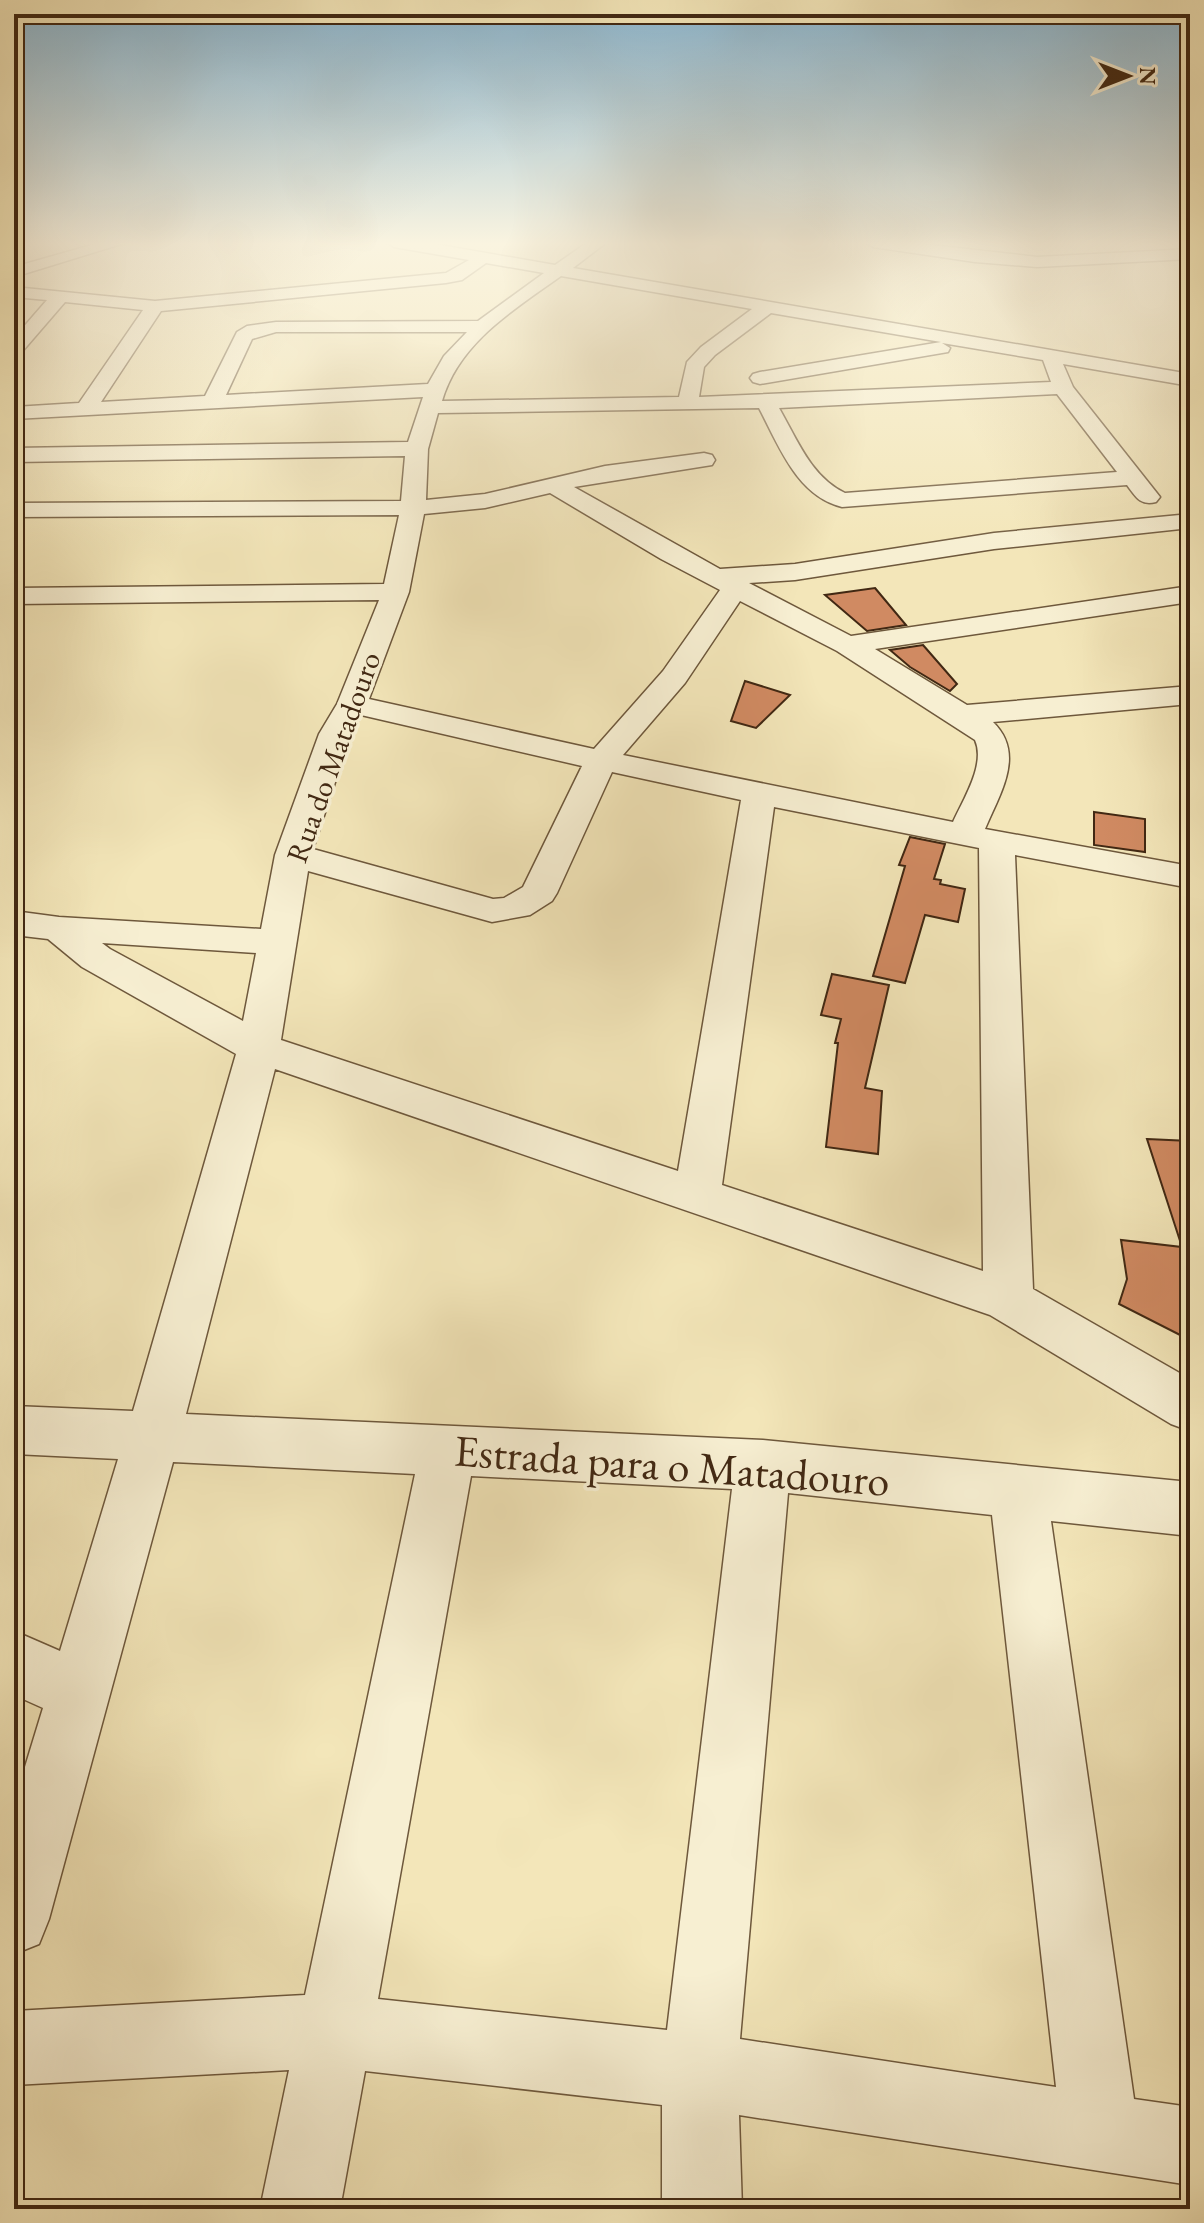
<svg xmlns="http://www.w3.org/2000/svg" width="1204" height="2223" font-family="'EB Garamond',serif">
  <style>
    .building { fill: #d08a62; stroke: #412813; stroke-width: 2 }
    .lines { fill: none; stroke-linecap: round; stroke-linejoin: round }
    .minor-casing { stroke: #6e583c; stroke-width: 3 }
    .minor { fill: #f7efd2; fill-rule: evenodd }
    .labels { text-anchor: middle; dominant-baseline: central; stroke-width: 7; stroke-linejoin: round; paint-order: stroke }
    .far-street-label { font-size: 30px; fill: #412813; stroke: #f7efd2 }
    .near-street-label { font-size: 44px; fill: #412813; stroke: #f7efd2 }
  </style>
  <rect width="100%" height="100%" fill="#f3e6b9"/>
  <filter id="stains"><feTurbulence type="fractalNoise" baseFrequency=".0025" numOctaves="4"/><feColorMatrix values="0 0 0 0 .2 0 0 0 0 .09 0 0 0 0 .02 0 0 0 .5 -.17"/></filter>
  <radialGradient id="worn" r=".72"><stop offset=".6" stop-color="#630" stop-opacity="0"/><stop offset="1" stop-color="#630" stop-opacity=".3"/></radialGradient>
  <!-- building -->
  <g class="building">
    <path d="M875,588l31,37 -39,6 -42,-36z"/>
    <path d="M923,645l34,39 -7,7 -40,-24 -20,-17z"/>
    <path d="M745,681l45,14 -34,33 -25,-7z"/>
    <path d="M1094,812l51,7v33l-51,-7z"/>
    <path d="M910,837l35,7 -11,35 7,1 -1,4 25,5 -7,33 -33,-7 -20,68 -32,-7 32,-110 -6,-1z"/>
    <path d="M832,974l57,11 -24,103 17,3 -4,63 -52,-7 12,-104h-3l6,-24 -20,-4z"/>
    <path d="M1147,1139l43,2v199l-71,-36 8,-25 -6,-39 61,7z"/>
  </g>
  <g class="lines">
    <defs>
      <g id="minor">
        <path d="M102,242h26l-114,35v-10z"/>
        <path d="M386,242h37l132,23 33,-23h19l-34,26 617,106v12l-127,-22 10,23 87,110 -4,5c-16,4 -20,-5 -29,-17l-285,22c-45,-11 -63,-61 -83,-99l-321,5 -10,36 -2,51 59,-6 120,-28 99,-13 8,2 3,5 -3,5 -138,22 146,82 75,-5 199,-31 196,-19v14l-196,21 -199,31 -46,3 102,53 339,-50v16l-315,47 92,56 223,-19v18l-197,18c33,32 7,71 -8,107l205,37v22l-175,-33 18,434 157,90v52l-19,-7 -181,-109 -715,-246 -89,345 577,26 427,42v54l-139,-15 83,578 56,8v78l-451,-70 3,94h-80v-104l-297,-34 -25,138h-80l29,-139 -275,15v-74l291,-16 110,-521 -242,-12 -124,457 -10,25 -25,10v-151l29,-95 -29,-13v-64l46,20 58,-192 -104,-5v-48l119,5 103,-357 -154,-87 -34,-28 -34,-4v-24l45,6 202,12 14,-74 44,-121 18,-30 42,-104 -365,4v-16l370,-4 15,-69 -385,2v-14l387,-2 4,-45 -391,6v-14l394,-6 15,-45 -409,22v-12l65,-4 64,-93 -78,-8 -44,51 -7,2v-17l33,-38 -33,-3v-10l141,14 291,-28 23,-13 -75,-13zM486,263l58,10 -66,48 -202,1 -29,4 -10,6 -32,64 -104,6 60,-91 285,-28 16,-3zM561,276l191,33 -51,38 -14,15 -8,35 -237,4c17,-59 73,-92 119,-125zM771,313l170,29 -181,30 -7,2 -3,4 3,4 7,2 188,-32 2,-4 -8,-5 101,17 8,22 -352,15 5,-30 11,-12zM276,332h191l-23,24 -16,28 -202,11 26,-56zM1057,394l60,78 -272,21c-34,-16 -48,-54 -66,-85zM550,493l111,66 59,31 -57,81 -69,78 -225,-50 40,-107 15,-78 61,-6zM740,601l97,50 138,89c11,24 -12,60 -22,82l-330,-67 62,-72zM361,715l221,51 -59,121 -19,11 -11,1 -180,-50 38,-115zM612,772l129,28 -63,371 -397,-131 27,-169 184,51 38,-7 22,-14 5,-8zM774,807l205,41 4,423 -261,-86zM102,943l154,10 -13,68 -133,-72zM471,1476l261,13 -65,541 -289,-31zM788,1493l204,22 64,572 -316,-48z"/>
        <path d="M865,242h40l132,15 153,-8v10l-153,8 -62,-5 -102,-15z"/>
      </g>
    </defs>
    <!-- minor casing -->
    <use href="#minor" class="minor-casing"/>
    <!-- minor -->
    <use href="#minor" class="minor"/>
  </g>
  <!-- sky -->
  <linearGradient id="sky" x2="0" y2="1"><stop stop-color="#8ab8d4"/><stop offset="0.44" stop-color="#faf4e0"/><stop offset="1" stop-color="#faf4e0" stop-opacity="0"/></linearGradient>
  <rect width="1204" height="554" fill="url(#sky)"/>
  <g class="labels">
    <!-- far-street labels -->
    <g class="far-street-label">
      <text transform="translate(333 757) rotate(-70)">Rua do Matadouro</text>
    </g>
    <!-- near-street labels -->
    <g class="near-street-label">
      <text transform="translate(672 1465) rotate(4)">Estrada para o Matadouro</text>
    </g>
  </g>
  <!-- margin -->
  <rect width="1204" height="2223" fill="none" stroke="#f3e6b9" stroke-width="48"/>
  <rect x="16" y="16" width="1172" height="2191" fill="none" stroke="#412813" stroke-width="4"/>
  <rect x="24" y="24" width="1156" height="2175" fill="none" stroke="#412813" stroke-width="2"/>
  <!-- north arrow -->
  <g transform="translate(1128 76) rotate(90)" stroke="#f7efd2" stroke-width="6" paint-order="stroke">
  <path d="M0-6L14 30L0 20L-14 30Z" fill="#412813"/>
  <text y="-12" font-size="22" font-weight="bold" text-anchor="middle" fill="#412813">N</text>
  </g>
  <rect width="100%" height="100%" filter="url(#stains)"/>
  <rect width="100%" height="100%" fill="url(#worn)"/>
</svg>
